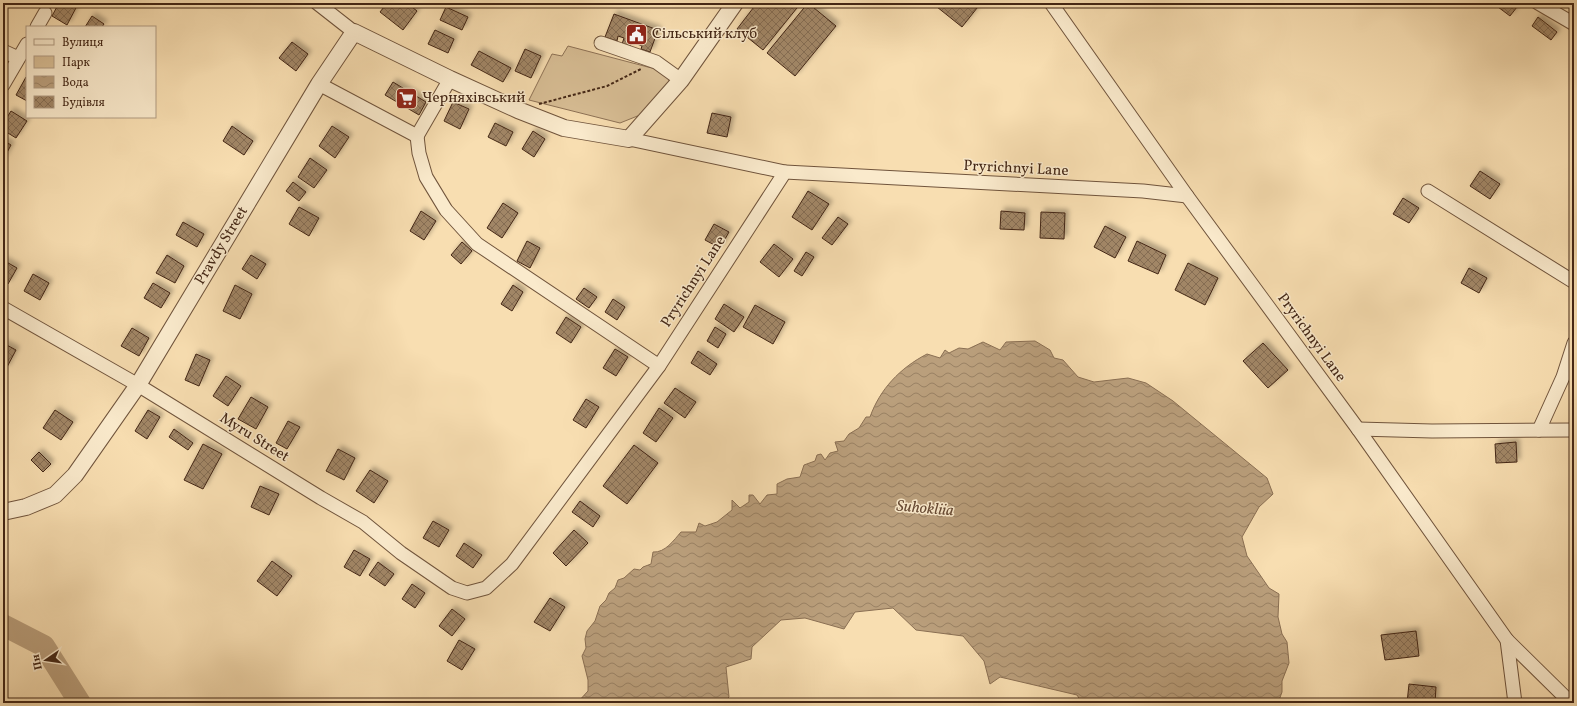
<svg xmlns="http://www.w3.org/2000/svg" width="1577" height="706" font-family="Vollkorn,serif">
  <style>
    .park { fill: #d9bf96; stroke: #8e7256 }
    .water { fill: url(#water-waves); stroke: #8a6f53 }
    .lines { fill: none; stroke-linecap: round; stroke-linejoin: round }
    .river { stroke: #ba9f7c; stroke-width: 22 }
    .building { fill: url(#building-cross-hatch); stroke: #432615; filter: url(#shadow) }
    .minor-casing { stroke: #70543c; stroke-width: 15 }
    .tertiary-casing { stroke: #70543c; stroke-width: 18 }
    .path { stroke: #432615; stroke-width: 2; stroke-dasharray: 3 2; stroke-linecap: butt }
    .minor { stroke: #faeacc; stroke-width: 13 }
    .tertiary { stroke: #faeacc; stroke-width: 16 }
    .labels { text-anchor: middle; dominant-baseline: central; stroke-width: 3; stroke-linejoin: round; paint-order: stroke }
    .poi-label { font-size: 15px; fill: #432615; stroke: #faeacc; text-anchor: start }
    .street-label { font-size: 15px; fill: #432615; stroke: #faeacc }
    .water-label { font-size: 16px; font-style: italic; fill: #674a34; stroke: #faeacc }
  </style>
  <defs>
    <pattern id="water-waves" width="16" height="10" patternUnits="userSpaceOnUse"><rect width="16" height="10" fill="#ba9f7c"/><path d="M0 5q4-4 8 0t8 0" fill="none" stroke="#998164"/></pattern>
    <pattern id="building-cross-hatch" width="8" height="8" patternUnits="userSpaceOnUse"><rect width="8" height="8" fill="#a18666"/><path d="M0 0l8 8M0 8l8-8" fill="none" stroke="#856d53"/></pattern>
    <filter id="shadow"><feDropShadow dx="3.5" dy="-3.5" stdDeviation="2" flood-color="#0004"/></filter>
  </defs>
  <rect width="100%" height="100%" fill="#f8deb1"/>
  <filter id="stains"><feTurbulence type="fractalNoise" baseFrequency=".005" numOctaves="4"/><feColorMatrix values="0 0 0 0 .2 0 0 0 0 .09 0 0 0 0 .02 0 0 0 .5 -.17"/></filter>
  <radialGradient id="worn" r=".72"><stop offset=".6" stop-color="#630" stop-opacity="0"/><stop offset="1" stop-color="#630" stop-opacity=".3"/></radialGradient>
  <!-- park -->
  <path class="park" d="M568,46l95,25 7,11 -30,33 -20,8 -91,-23 23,-46 10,2z"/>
  <!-- water -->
  <path class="water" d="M1035,341l15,9 4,8 9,2 15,17 16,5 34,-4 18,5 27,18 94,77 6,16 -14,13 -17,30 5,19 22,32 10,6 -1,23 4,17 5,8 2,21 -7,18v11l-4,11h-196l-5,-8 -77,-18 -10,7 -6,-23 -21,-25 -47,-6 -23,-22 -38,4 -11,17 -39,-11 -24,2 -29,27 -1,12 -25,8 3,30 -6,6h-146l11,-12v-11l-6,-24 4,-8 -1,-9 2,-8 8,-10 5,-15 6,-6 3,-7 6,-5 3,-8 6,-2 10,-9 6,1 3,-3 8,-3 2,-12c12,1 21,-12 28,-20h15l3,-9 6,3 12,-4 15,-12v-10l8,8 9,-6v-7h4l7,9 7,-9 10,-1v-10l10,-5 13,-2 4,-12 11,-4 2,-6 4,-1 4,6 5,-7 8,-2 -3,-9 9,-1 5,-7 10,-6 7,-11h4c10,-28 30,-49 57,-63l13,4 5,-8 4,3 10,-5 9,1 15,-7 17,8 6,-8z"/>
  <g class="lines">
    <!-- river -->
    <path class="river" d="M3,625l41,21 36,57"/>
  </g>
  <!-- building -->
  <g class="building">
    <path d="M59,3l19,1 -11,21 -15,-9z"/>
    <path d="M387,3h20l10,8 -14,19 -23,-18z"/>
    <path d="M757,3h44l-38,47 -26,-21z"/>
    <path d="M808,3l28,23 -41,50 -28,-23z"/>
    <path d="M932,3h49l-19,24z"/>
    <path d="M1501,3h10l6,4 -7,9 -12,-9z"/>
    <path d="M446,7l22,10 -6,13 -22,-10z"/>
    <path d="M614,14l44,16 -8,22 -9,-3 1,-3 -10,-4 -2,5 -8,-3 2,-6 -6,-2 -1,5 -12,-4z"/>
    <path d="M92,16l12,8 -2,3h-17z"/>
    <path d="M1538,17l19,15 -6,8 -19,-14z"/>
    <path d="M435,30l19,9 -6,14 -20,-9z"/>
    <path d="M292,42l16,12 -12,17 -17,-13z"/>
    <path d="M525,49l16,7 -10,22 -16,-7z"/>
    <path d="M479,51l32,17 -8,14 -32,-17z"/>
    <path d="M26,77l1,1v23l-11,-6z"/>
    <path d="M393,82l33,20 -7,13 -34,-20z"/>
    <path d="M453,102l16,7 -9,20 -16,-8z"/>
    <path d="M11,111l16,10 -11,17 -13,-8v-6z"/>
    <path d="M712,113l19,4 -4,20 -20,-4z"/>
    <path d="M495,123l18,9 -7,14 -18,-9z"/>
    <path d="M232,126l21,15 -9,14 -21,-14z"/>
    <path d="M332,126l17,11 -14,21 -16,-12z"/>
    <path d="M533,131l12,8 -11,18 -12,-8z"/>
    <path d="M3,140l8,5 -8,15z"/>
    <path d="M310,158l17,12 -13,18 -16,-11z"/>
    <path d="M1480,171l20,13 -10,15 -20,-13z"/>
    <path d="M293,182l13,10 -7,9 -13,-10z"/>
    <path d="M808,191l21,13 -17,26 -20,-13z"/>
    <path d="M1403,198l16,10 -10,15 -16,-9z"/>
    <path d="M503,203l15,10 -16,25 -15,-10z"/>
    <path d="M299,207l20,11 -10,18 -20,-12z"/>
    <path d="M421,211l15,10 -12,19 -14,-9z"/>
    <path d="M1001,211l24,2 -1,17 -24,-1z"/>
    <path d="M1041,212l24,1 -1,26 -24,-1z"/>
    <path d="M838,217l10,7 -16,21 -10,-7z"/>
    <path d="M183,222l21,12 -7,13 -21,-12z"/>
    <path d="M714,224l15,8 -9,16 -15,-8z"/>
    <path d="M1105,226l21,11 -11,21 -21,-11z"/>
    <path d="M527,241l13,7 -10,20 -13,-7z"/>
    <path d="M1137,241l29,14 -8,19 -30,-13z"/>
    <path d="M462,242l10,9 -11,13 -10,-9z"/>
    <path d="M774,244l19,15 -14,18 -19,-15z"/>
    <path d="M806,252l8,5 -12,19 -8,-5z"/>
    <path d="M167,255l17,11 -9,17 -19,-10z"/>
    <path d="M251,255l15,9 -9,15 -15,-10z"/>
    <path d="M3,260l14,8 -9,16 -5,-3z"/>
    <path d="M1188,263l30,15 -13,27 -30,-15z"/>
    <path d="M1469,268l18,10 -8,15 -18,-10z"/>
    <path d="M33,274l16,9 -9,17 -16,-9z"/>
    <path d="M153,283l17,10 -9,15 -17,-10z"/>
    <path d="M235,285l17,9 -12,25 -17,-8z"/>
    <path d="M513,285l10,7 -11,19 -11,-7z"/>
    <path d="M584,288l13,9 -8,11 -13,-9z"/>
    <path d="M613,299l12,8 -8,13 -12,-8z"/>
    <path d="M724,304l20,13 -10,15 -19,-13z"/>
    <path d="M755,305l30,17 -12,22 -30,-17z"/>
    <path d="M566,317l15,10 -10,16 -15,-10z"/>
    <path d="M715,327l11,7 -8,14 -11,-7z"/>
    <path d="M132,328l17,10 -10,18 -18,-10z"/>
    <path d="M3,343l13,7 -10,19 -3,-2z"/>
    <path d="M1263,343l25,27 -20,18 -25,-27z"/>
    <path d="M615,349l13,8 -12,19 -13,-8z"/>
    <path d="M698,351l19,13 -7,11 -19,-12z"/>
    <path d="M196,354l14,6 -11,26 -14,-6z"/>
    <path d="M226,376l15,10 -13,20 -15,-10z"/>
    <path d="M675,388l21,14 -11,16 -21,-15z"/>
    <path d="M251,397l17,10 -12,22 -18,-10z"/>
    <path d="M586,399l13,8 -13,21 -13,-8z"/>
    <path d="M659,408l14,10 -17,24 -13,-9z"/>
    <path d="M55,410l18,12 -12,18 -18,-12z"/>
    <path d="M148,410l12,7 -13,22 -12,-8z"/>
    <path d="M288,421l12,6 -13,22 -11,-6z"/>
    <path d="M174,429l19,14 -5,7 -19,-13z"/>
    <path d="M1516,442l1,20 -21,1 -1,-19z"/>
    <path d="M203,444l19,10 -19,35 -19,-9z"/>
    <path d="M634,445l24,18 -31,41 -24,-18z"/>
    <path d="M338,449l17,9 -11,22 -18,-9z"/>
    <path d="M39,452l12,12 -8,8 -12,-12z"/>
    <path d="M370,470l18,11 -14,22 -18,-12z"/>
    <path d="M260,486l19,8 -10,21 -18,-8z"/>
    <path d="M580,501l20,15 -7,11 -21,-15z"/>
    <path d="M433,521l16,9 -10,17 -16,-9z"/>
    <path d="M574,530l14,13 -22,23 -13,-13z"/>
    <path d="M464,543l18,12 -9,13 -17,-12z"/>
    <path d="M354,550l16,9 -10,17 -16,-9z"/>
    <path d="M272,561l20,15 -15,20 -20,-15z"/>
    <path d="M378,562l16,12 -9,12 -16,-11z"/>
    <path d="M412,584l13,9 -10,15 -13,-9z"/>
    <path d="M550,598l15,9 -15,24 -16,-9z"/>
    <path d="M452,609l13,10 -13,17 -13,-10z"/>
    <path d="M1416,631l3,25 -34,4 -4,-25z"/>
    <path d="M459,640l16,9 -13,21 -15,-9z"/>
    <path d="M1409,684l27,3 -1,16h-28z"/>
  </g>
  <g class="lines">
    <defs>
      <g id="minor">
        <path d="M317,3l37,29"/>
        <path d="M1051,3l136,193 171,233 149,211 64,63"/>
        <path d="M1538,3l36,21"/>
        <path d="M37,27l8,-14"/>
        <path d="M601,43l55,19 25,18"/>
        <path d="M3,51l15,7"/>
        <path d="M319,84l98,52"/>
        <path d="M3,85l24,-41"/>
        <path d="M417,136l2,17 7,24 20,33 31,34 182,122 126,-194 358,19 44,5"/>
        <path d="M417,136l33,-57"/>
        <path d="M629,139l156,33"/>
        <path d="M1428,191l146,91"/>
        <path d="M3,308l135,77 183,113 42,24 38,31 51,35 15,5 19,-5 26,-24 147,-198"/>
        <path d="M1358,429l74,2 142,-1"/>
        <path d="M1539,430l24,-53 11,-34"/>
        <path d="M1507,640l8,63"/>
      </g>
      <path id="tertiary" d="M3,512l23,-5 29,-12 20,-20 63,-90 181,-301 35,-52 96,47 68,31 46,18 65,11 52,-59 54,-77"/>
    </defs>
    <!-- minor casing -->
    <use href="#minor" class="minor-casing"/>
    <!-- tertiary casing -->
    <use href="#tertiary" class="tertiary-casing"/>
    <!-- path -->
    <path class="path" d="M539,104l68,-18 34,-17"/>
    <!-- minor -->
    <use href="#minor" class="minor"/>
    <!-- tertiary -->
    <use href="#tertiary" class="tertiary"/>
  </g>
  <!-- icons -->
  <defs>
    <symbol id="civic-square" viewBox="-11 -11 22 22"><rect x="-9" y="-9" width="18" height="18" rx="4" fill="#8f2418" stroke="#faeacc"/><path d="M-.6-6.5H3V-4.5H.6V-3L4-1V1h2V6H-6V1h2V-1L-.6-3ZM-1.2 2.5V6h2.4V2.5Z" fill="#fff"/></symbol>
    <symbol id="supermarket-square" viewBox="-11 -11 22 22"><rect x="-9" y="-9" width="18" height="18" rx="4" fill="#8f2418" stroke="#faeacc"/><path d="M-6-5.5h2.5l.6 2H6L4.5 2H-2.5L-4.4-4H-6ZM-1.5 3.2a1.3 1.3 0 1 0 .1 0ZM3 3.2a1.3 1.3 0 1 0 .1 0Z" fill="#fff"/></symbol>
  </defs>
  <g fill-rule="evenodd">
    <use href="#civic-square" x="624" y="22" width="25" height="25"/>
    <use href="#supermarket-square" x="394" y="86" width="25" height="25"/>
  </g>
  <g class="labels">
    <!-- poi labels -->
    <g class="poi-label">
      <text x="652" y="34">Сільський клуб</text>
      <text x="422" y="98">Черняхівський</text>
    </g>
    <!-- street labels -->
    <g class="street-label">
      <text transform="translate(1016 169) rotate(3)">Pryrichnyi Lane</text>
      <text transform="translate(222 246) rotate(-59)">Pravdy Street</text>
      <text transform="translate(694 282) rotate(-57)">Pryrichnyi Lane</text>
      <text transform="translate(1311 338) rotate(54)">Pryrichnyi Lane</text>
      <text transform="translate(254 438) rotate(32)">Myru Street</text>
    </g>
    <!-- water labels -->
    <g class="water-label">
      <text transform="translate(925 509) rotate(5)">Suhokliia</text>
    </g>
  </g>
  <!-- margin -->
  <rect width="1577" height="706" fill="none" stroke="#f8deb1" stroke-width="16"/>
  <rect x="4" y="4" width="1569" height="698" fill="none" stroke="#432615" stroke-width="2"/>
  <rect x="8" y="8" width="1561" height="690" fill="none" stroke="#432615"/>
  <!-- legend -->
  <rect x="26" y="26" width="130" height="92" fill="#faeacc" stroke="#b19c83"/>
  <rect x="34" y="39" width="20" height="6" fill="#faeacc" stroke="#b19c83"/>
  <text x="62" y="46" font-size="12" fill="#432615">Вулиця</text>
  <rect x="34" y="56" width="20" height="12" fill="#d9bf96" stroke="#b19c83"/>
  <text x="62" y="66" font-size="12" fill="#432615">Парк</text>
  <rect x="34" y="76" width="20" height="12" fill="url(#water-waves)" stroke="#b19c83"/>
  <text x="62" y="86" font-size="12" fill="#432615">Вода</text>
  <rect x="34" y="96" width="20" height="12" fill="url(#building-cross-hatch)" stroke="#b19c83"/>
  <text x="62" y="106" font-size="12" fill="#432615">Будівля</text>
  <!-- north arrow -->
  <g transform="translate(46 660) rotate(257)" stroke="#faeacc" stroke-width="3" paint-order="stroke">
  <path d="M0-3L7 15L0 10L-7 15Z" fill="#432615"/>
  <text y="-6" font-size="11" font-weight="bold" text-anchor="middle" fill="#432615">Пн</text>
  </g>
  <rect width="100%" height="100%" filter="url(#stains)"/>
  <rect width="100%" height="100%" fill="url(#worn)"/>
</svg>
